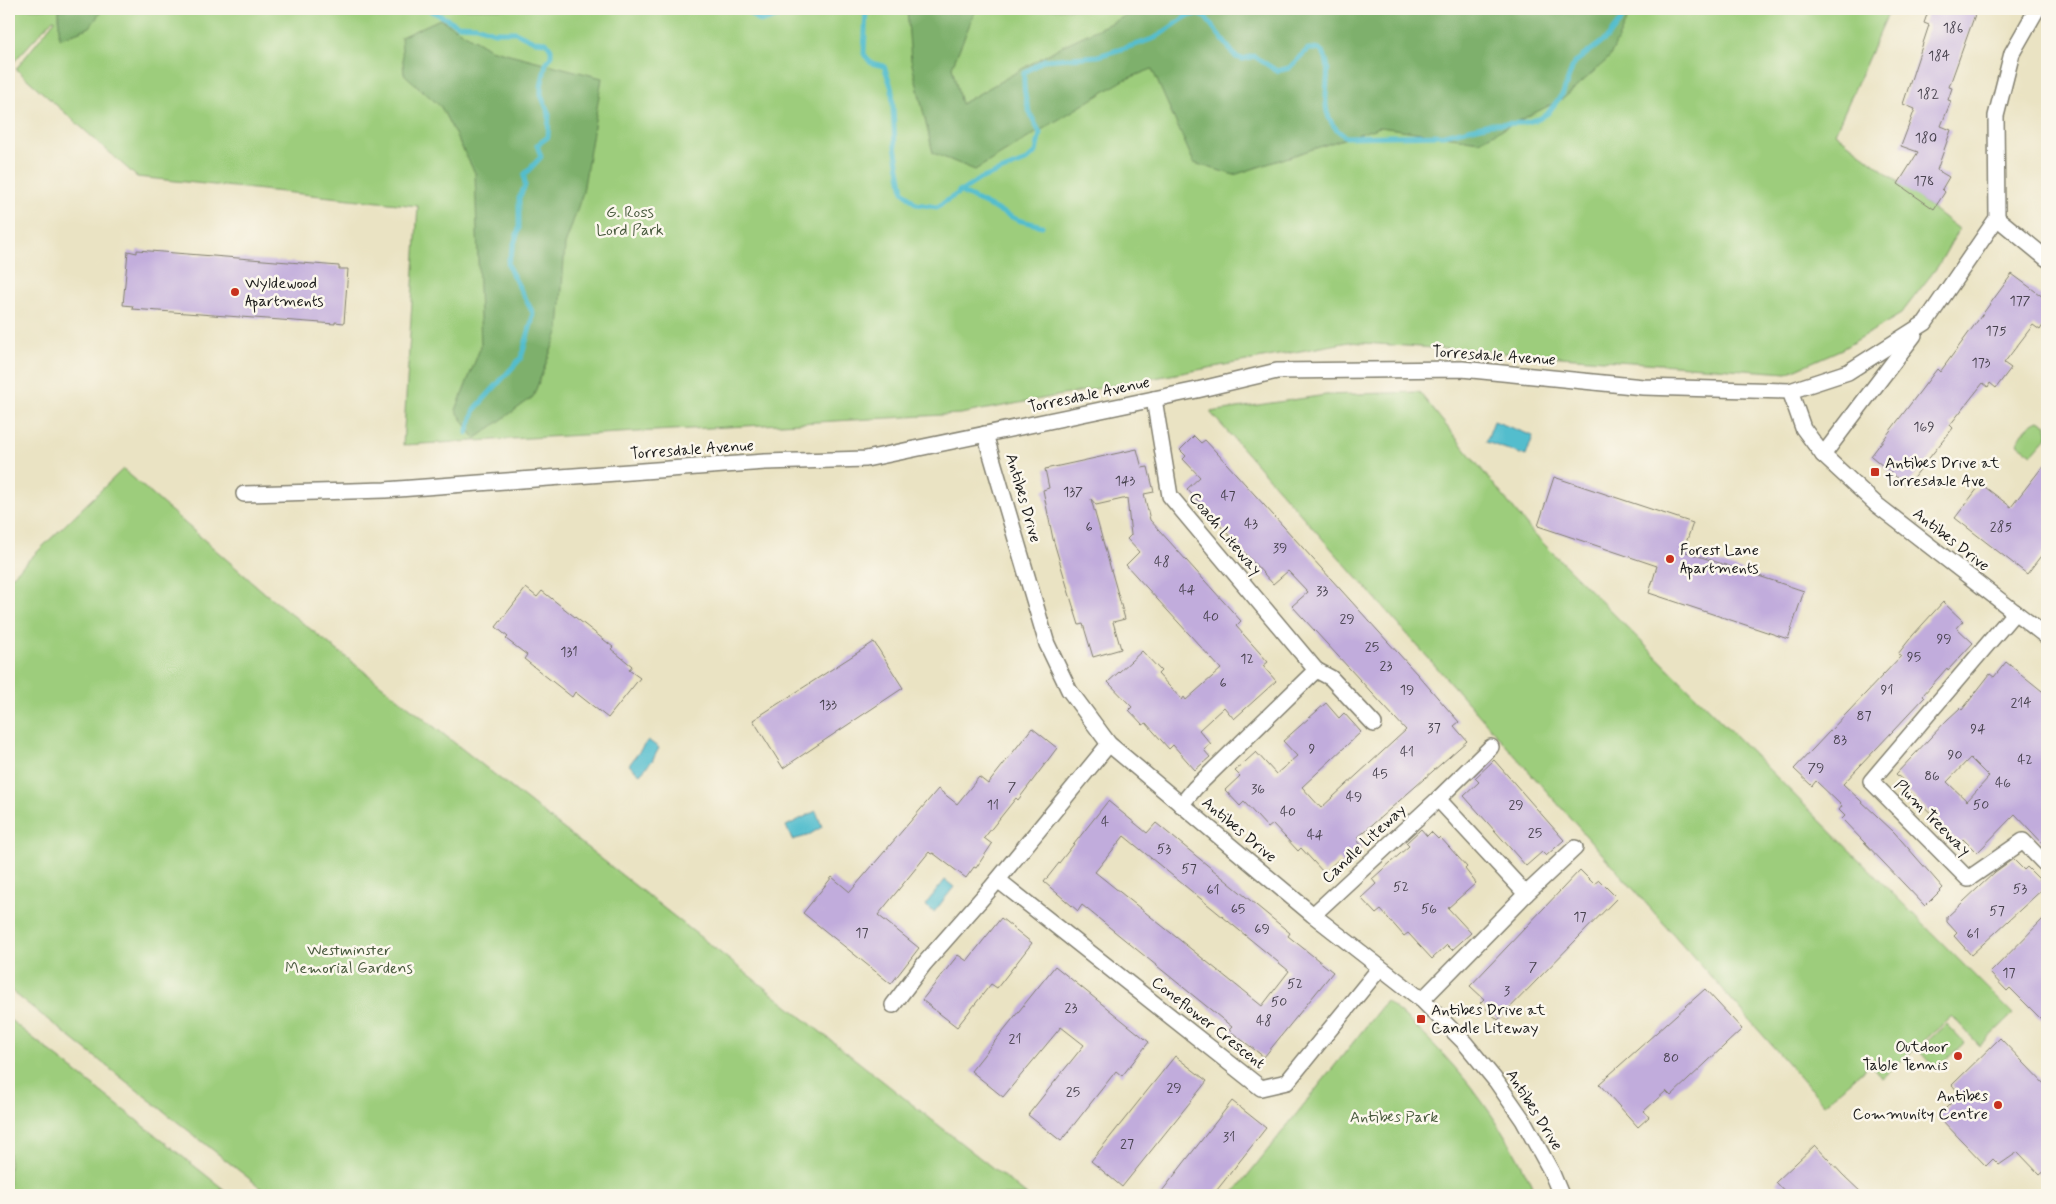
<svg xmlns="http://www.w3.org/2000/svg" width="2056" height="1204" font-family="Mynerve,sans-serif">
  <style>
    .green { fill: #9dcd7c; stroke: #5c744c }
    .forest { fill: #7eb06c; stroke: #4d6644 }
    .water { fill: #52bdcd; stroke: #376c74 }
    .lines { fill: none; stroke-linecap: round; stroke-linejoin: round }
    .stream { stroke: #52bdcd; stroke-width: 5 }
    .building { fill: #c1acdc; fill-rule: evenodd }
    .street-casing { stroke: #838070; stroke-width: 18 }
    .street { stroke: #fff; stroke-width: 15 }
    .poi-dot { fill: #c8321e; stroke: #fbf7ec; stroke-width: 2 }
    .labels { text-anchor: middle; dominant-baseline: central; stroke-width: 5; stroke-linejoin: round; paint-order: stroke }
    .number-label { font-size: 14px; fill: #45404c }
    .park-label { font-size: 16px; fill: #495a3e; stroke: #fbf7ec }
    .poi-label { font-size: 16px; fill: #1c1c1c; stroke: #fbf7ec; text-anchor: start }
    .street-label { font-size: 16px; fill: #1c1c1c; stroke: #fbf7ec }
  </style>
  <rect width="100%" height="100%" fill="#fbf7ec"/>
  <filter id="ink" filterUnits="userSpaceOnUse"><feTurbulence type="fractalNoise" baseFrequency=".02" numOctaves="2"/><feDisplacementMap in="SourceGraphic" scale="10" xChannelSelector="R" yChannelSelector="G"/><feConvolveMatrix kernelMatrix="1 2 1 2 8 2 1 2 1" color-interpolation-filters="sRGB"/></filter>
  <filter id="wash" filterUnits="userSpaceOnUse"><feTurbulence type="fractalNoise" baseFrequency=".0096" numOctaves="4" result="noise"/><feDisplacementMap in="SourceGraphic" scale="20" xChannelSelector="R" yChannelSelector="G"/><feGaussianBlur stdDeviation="1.12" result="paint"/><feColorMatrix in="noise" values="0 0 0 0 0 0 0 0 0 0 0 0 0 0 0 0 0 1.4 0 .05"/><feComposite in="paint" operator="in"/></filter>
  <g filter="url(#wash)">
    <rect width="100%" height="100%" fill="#eae3c3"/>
    <!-- green -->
    <g class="green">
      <path d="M9,9h1881l-55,124 124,96 -21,37 -37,48 -59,35 -55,24 -438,-31 -389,72 -557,31 15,-239 -281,-29 -121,-108 39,-49 -2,-1 -44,48z"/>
      <path d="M1419,392l114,141 480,481 -33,32 -28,-30 -70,62 -12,-14 -46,40 -614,-692 116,-17z"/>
      <path d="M2039,420l8,5v12l-15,17 -14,-10c1,-9 12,-21 21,-24z"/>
      <path d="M123,469l143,125 761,601h-757l-261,-206v-410z"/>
      <path d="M1386,1001c64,52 117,118 150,194h-304z"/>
      <path d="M9,1019l222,176h-222z"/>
      <path d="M1946,1024l18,19 -28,26 -18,-19z"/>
    </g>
    <!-- forest -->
    <g class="forest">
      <path d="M59,9h44l-13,18 -31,12z"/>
      <path d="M907,9h69l-24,58 9,37 101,-58 78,-37h492l-23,49 -45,40 -85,43 -99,-14 -146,48 -40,-12 -42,-94 -28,11 -149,90 -42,-17 -22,-93z"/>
      <path d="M440,19l50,30 112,29 -19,114 -18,53 -6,85 -26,67 -58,42 -19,-29 25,-64 -6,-173 -34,-66 -37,-33 -3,-37z"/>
    </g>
    <!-- water -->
    <g class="water">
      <path d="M1494,421l39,15 -7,20 -40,-14z"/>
      <path d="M648,740l11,8 -7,13 -12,13 -11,-9z"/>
      <path d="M816,811l6,16 -15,9 -15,4 -6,-14z"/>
      <path d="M945,880l9,7 -20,25 -9,-7z"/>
    </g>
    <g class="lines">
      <!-- stream -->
      <g class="stream">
        <path d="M428,9l30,16 18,1 18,6h21l19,9 12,1 5,7v8l-5,6 -5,24v8l8,19 -1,23 -11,8 4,12 -17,18 1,11 -6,12v31l-11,33 2,8 23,43 -1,8 -11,37 -46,51 -8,24"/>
        <path d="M752,9l-2,4 8,7 5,1 37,-12"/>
        <path d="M866,9l-2,45 7,9 13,3 8,23 3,57 8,45 13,13 21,3 43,-28 46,-18 10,-9 4,-19c-12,-22 -17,-34 -16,-60l20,-13 54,-4 40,-12 17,-6 32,-22 10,-2 9,4 30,39 7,2 11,-3 23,15 12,-3 19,-19h11c24,20 -14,62 27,88l98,-2 46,-11 33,-1 16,-4 9,-6 15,-20 11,-30 33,-25 23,-29"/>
        <path d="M959,191l59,29 24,6"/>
      </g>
    </g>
    <g id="blocks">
      <!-- building -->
      <g class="building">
        <path d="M1929,9h48l-28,78 3,1 -4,12 3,1 -10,25 10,4 -14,40 12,7 -7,12 3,3 -11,17 -36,-25 20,-32 -17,-6 14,-37 -12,-5 26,-79 -5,-2z"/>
        <path d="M137,250l202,16v3h9l-4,54 -9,-1v2l-203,-15 1,-3 -10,-1 5,-54 9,2z"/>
        <path d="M2012,274l35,26v19l-7,11 -7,-5 -29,38 7,5 -15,20 -6,-5 -2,4 -5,-4 -33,42 3,3 -46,58 -36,-30 66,-87 3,3z"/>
        <path d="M1194,436l7,7 4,-3 12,13 200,221 42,48 -5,4 13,15 -111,98 7,8 -19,18 -5,-6 -15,14 -23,-25 -3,3 -25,-27 -5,4 -24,-26 -4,4 -15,-16 15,-14 -5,-5 21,-19 20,22 21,-18 -14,-15 43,-38 13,15 5,-5 17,19 -59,55 19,21 85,-78 -114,-124 16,-14 -20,-21 -15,13 -86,-95 13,-12 -17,-18 3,-3 -6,-6z"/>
        <path d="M1137,449l5,19 6,-1 6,25 -10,2 6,26 91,101 -5,5 32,36 -5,4 13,15 -42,38 -10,-12 -25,23 12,14 -7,6 6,7 -15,13 -22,-25 -4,4 -23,-26 -3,2 -14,-15 3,-3 -24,-25 34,-31 19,20 -3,3 24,26 2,-3 2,3 35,-31 -95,-104 13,-13 -12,-13 4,-4 -4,-37 -31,7 -5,-6 34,120 -12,3 8,27 -28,8 -10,-33 -4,1 -10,-32 -16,-54 -10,-49 6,-2 -4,-19z"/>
        <path d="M2047,461v87l-20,26 -72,-56 26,-34 30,23z"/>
        <path d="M1554,477l139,46 -10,28 121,40 -16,48 -139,-46 8,-27 -119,-40z"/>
        <path d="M526,588l11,9 5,-6 71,56 -2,2 21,17 -3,4 11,8 -32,40 -33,-26 -3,5 -48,-38 3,-4 -21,-16 2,-2 -12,-10z"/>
        <path d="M1943,602l20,19 -6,7 16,15 -25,27 -1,-2 -24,27 2,2 -82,87 51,48 49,56 -18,18 -83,-87 3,-3 -6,-6 3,-4 -26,-25 -4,5 -18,-17 107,-113 -3,-2 15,-19z"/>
        <path d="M874,642l29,46 -120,80 -30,-48z"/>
        <path d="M2006,662l41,33v153l-32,-34 -38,39 -14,-14 -4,4 -17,-17 1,-1 -36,-35 3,-3 -14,-13 51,-54 13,-12 2,2 28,-36 4,3zM1970,758l19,19 -22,24 -20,-19z"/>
        <path d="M1032,728l25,20 -39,52 -2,-2 -32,40 8,6 -16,24 -2,-1 -8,11 -33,-25 -2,1 -2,-2 -51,63 41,33 -28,36 -88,-71 29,-36 18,15 88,-103 19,15 22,-27 9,7z"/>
        <path d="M1494,760l70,80 -18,16 -4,-4 -16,14 -62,-70 15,-14 -4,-4z"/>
        <path d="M1108,801l39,32 9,-10 134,110 -2,3 45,36 -69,85 -35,-27 3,-3 -150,-122 -4,6 -34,-29zM1124,836l165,135 -27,35 -167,-134z"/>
        <path d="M1421,829l6,7 4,-4 7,7 2,-2 27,30 -2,2 11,14 -28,25 23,25 -19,17 -5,-5 -15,14 -24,-26 -4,3 -23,-26 -5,4 -15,-16 15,-14 -4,-5 37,-33 -3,-3z"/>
        <path d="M2013,859l11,11 3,-3 19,19 -75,69 -17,-19 3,-3 -10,-11v-5l48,-45z"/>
        <path d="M1580,870l14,14 5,-4 18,18 -119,122 -18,-17 4,-4 -14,-13z"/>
        <path d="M2047,915v110l-37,-37 -3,3 -17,-18z"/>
        <path d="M1001,918l31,25 -35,45 -6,-4 -34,43 -35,-27 36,-45 9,6z"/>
        <path d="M1055,966l94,76 -27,34 -6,-5 -55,70 -33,-26 56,-70 -23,-18 -58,70 -32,-26z"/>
        <path d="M1705,989l37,40 -71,67 -5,-5 -22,20 5,6 -11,10 -39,-43z"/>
        <path d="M2000,1038l47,49v82l-7,6 -22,-23 -19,13 -6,-6 -7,7 -48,-50 22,-22 -8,-9z"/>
        <path d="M1175,1056l32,25 -85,106 -31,-26z"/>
        <path d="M1232,1101l34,27 -53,67h-54z"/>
        <path d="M1815,1145l28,30 21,20h-76l-12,-13z"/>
      </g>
    </g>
  </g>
  <g filter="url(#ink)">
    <use href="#blocks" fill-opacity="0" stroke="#838070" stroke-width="1"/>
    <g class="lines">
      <defs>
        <g id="street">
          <path d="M1997,218l50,41"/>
          <path d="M1790,391l13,37 20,27 54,50 170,132"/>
          <path d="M1154,399l16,97 146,174 -121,118 -14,17"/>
          <path d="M985,434l62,210 22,46 40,54 204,171 109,85 42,42 32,39 27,39 28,51 10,24"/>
          <path d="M1823,455l91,-120"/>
          <path d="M244,494l141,-4 380,-28 101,-3 331,-69 80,-19 185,-2 181,18 147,4 58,-19 77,-49 72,-105 -1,-102 16,-63 25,-44"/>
          <path d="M2015,612l-144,169 97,98 55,-38 24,25"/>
          <path d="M1316,670l15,8 43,46"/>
          <path d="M1438,799l53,-52"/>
          <path d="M998,880l263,208 26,-6 92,-113"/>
          <path d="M1526,894l49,-46"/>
          <path d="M1313,915l125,-116 88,95 -104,106"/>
          <path d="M893,1005l31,-41 67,-76 118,-144"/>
        </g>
      </defs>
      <!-- street casing -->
      <use href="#street" class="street-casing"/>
      <!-- street -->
      <use href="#street" class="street"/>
    </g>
  </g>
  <!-- markers -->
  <g class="poi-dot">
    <circle cx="235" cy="292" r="5"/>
    <rect x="1870" y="467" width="10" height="10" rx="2.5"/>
    <circle cx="1670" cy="559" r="5"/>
    <rect x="1416" y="1014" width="10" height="10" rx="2.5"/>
    <circle cx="1958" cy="1056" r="5"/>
    <circle cx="1998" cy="1105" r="5"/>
  </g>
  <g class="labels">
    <!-- number labels -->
    <g class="number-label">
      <text x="1953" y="28">186</text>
      <text x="1939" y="56">184</text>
      <text x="1928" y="94">182</text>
      <text x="1926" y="138">180</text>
      <text x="1924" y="181">178</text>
      <text x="2020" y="301">177</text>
      <text x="1996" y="331">175</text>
      <text x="1981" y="363">173</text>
      <text x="1924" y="427">169</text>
      <text x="1125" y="481">143</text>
      <text x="1073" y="492">137</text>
      <text x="1228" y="496">47</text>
      <text x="1251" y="524">43</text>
      <text x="1089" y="527">6</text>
      <text x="2001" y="527">285</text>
      <text x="1280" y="548">39</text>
      <text x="1162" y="562">48</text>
      <text x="1187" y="590">44</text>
      <text x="1322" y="591">33</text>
      <text x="1211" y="617">40</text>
      <text x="1347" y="619">29</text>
      <text x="1944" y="639">99</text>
      <text x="1372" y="647">25</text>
      <text x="569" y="652">131</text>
      <text x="1914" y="657">95</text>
      <text x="1247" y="659">12</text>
      <text x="1386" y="666">23</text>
      <text x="1223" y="683">6</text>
      <text x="1407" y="690">19</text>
      <text x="1887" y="690">91</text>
      <text x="2021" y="703">214</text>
      <text x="828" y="705">133</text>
      <text x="1864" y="716">87</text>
      <text x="1434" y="728">37</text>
      <text x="1978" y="729">94</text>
      <text x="1840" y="740">83</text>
      <text x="1312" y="749">9</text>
      <text x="1407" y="752">41</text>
      <text x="1955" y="755">90</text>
      <text x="2025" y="760">42</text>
      <text x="1816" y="768">79</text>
      <text x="1380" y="774">45</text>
      <text x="1932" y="776">86</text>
      <text x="2003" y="783">46</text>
      <text x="1012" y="787">7</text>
      <text x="1258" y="789">36</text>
      <text x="1354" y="797">49</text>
      <text x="993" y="805">11</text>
      <text x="1516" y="805">29</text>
      <text x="1981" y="805">50</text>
      <text x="1288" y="812">40</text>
      <text x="1105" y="822">4</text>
      <text x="1535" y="833">25</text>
      <text x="1315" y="835">44</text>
      <text x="1164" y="849">53</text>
      <text x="1189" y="869">57</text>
      <text x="1401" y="887">52</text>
      <text x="2020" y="889">53</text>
      <text x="1213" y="890">61</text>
      <text x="1238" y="909">65</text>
      <text x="1429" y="909">56</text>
      <text x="1997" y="911">57</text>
      <text x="1580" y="917">17</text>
      <text x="1262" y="929">69</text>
      <text x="862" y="933">17</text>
      <text x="1973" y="934">61</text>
      <text x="1533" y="967">7</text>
      <text x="2009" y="973">17</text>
      <text x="1295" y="984">52</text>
      <text x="1507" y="991">3</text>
      <text x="1279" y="1002">50</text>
      <text x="1071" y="1008">23</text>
      <text x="1264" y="1021">48</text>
      <text x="1015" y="1039">21</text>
      <text x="1671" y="1058">80</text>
      <text x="1174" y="1088">29</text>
      <text x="1073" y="1092">25</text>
      <text x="1229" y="1137">31</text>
      <text x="1127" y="1144">27</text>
    </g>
    <!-- park labels -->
    <g class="park-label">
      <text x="630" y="212">G. Ross<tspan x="630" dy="18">Lord Park</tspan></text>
      <text x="349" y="950">Westminster<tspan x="349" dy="18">Memorial Gardens</tspan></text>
      <text x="1394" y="1117">Antibes Park</text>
    </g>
    <!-- poi labels -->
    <g class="poi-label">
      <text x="245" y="283">Wyldewood<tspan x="245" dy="18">Apartments</tspan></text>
      <text x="1885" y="463">Antibes Drive at<tspan x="1885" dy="18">Torresdale Ave</tspan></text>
      <text x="1680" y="550">Forest Lane<tspan x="1680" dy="18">Apartments</tspan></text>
      <text x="1431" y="1010">Antibes Drive at<tspan x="1431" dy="18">Candle Liteway</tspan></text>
      <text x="1948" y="1047" text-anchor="end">Outdoor<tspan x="1948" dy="18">Table Tennis</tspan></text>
      <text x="1988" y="1096" text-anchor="end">Antibes<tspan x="1988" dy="18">Community Centre</tspan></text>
    </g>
    <!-- street labels -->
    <g class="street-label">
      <text transform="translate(1494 356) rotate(4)">Torresdale Avenue</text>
      <text transform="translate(1089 395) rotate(-12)">Torresdale Avenue</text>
      <text transform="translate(692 450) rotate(-4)">Torresdale Avenue</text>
      <text transform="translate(1023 498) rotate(74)">Antibes Drive</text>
      <text transform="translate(1225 534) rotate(50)">Coach Liteway</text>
      <text transform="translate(1951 540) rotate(38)">Antibes Drive</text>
      <text transform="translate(1932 818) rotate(45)">Plum Treeway</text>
      <text transform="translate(1239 830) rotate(40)">Antibes Drive</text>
      <text transform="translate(1364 844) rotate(-43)">Candle Liteway</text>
      <text transform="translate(1208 1023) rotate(38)">Coneflower Crescent</text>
      <text transform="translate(1534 1110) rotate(58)">Antibes Drive</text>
    </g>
  </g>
  <!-- margin -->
  <rect width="2056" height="1204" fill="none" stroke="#fbf7ec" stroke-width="30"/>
</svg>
